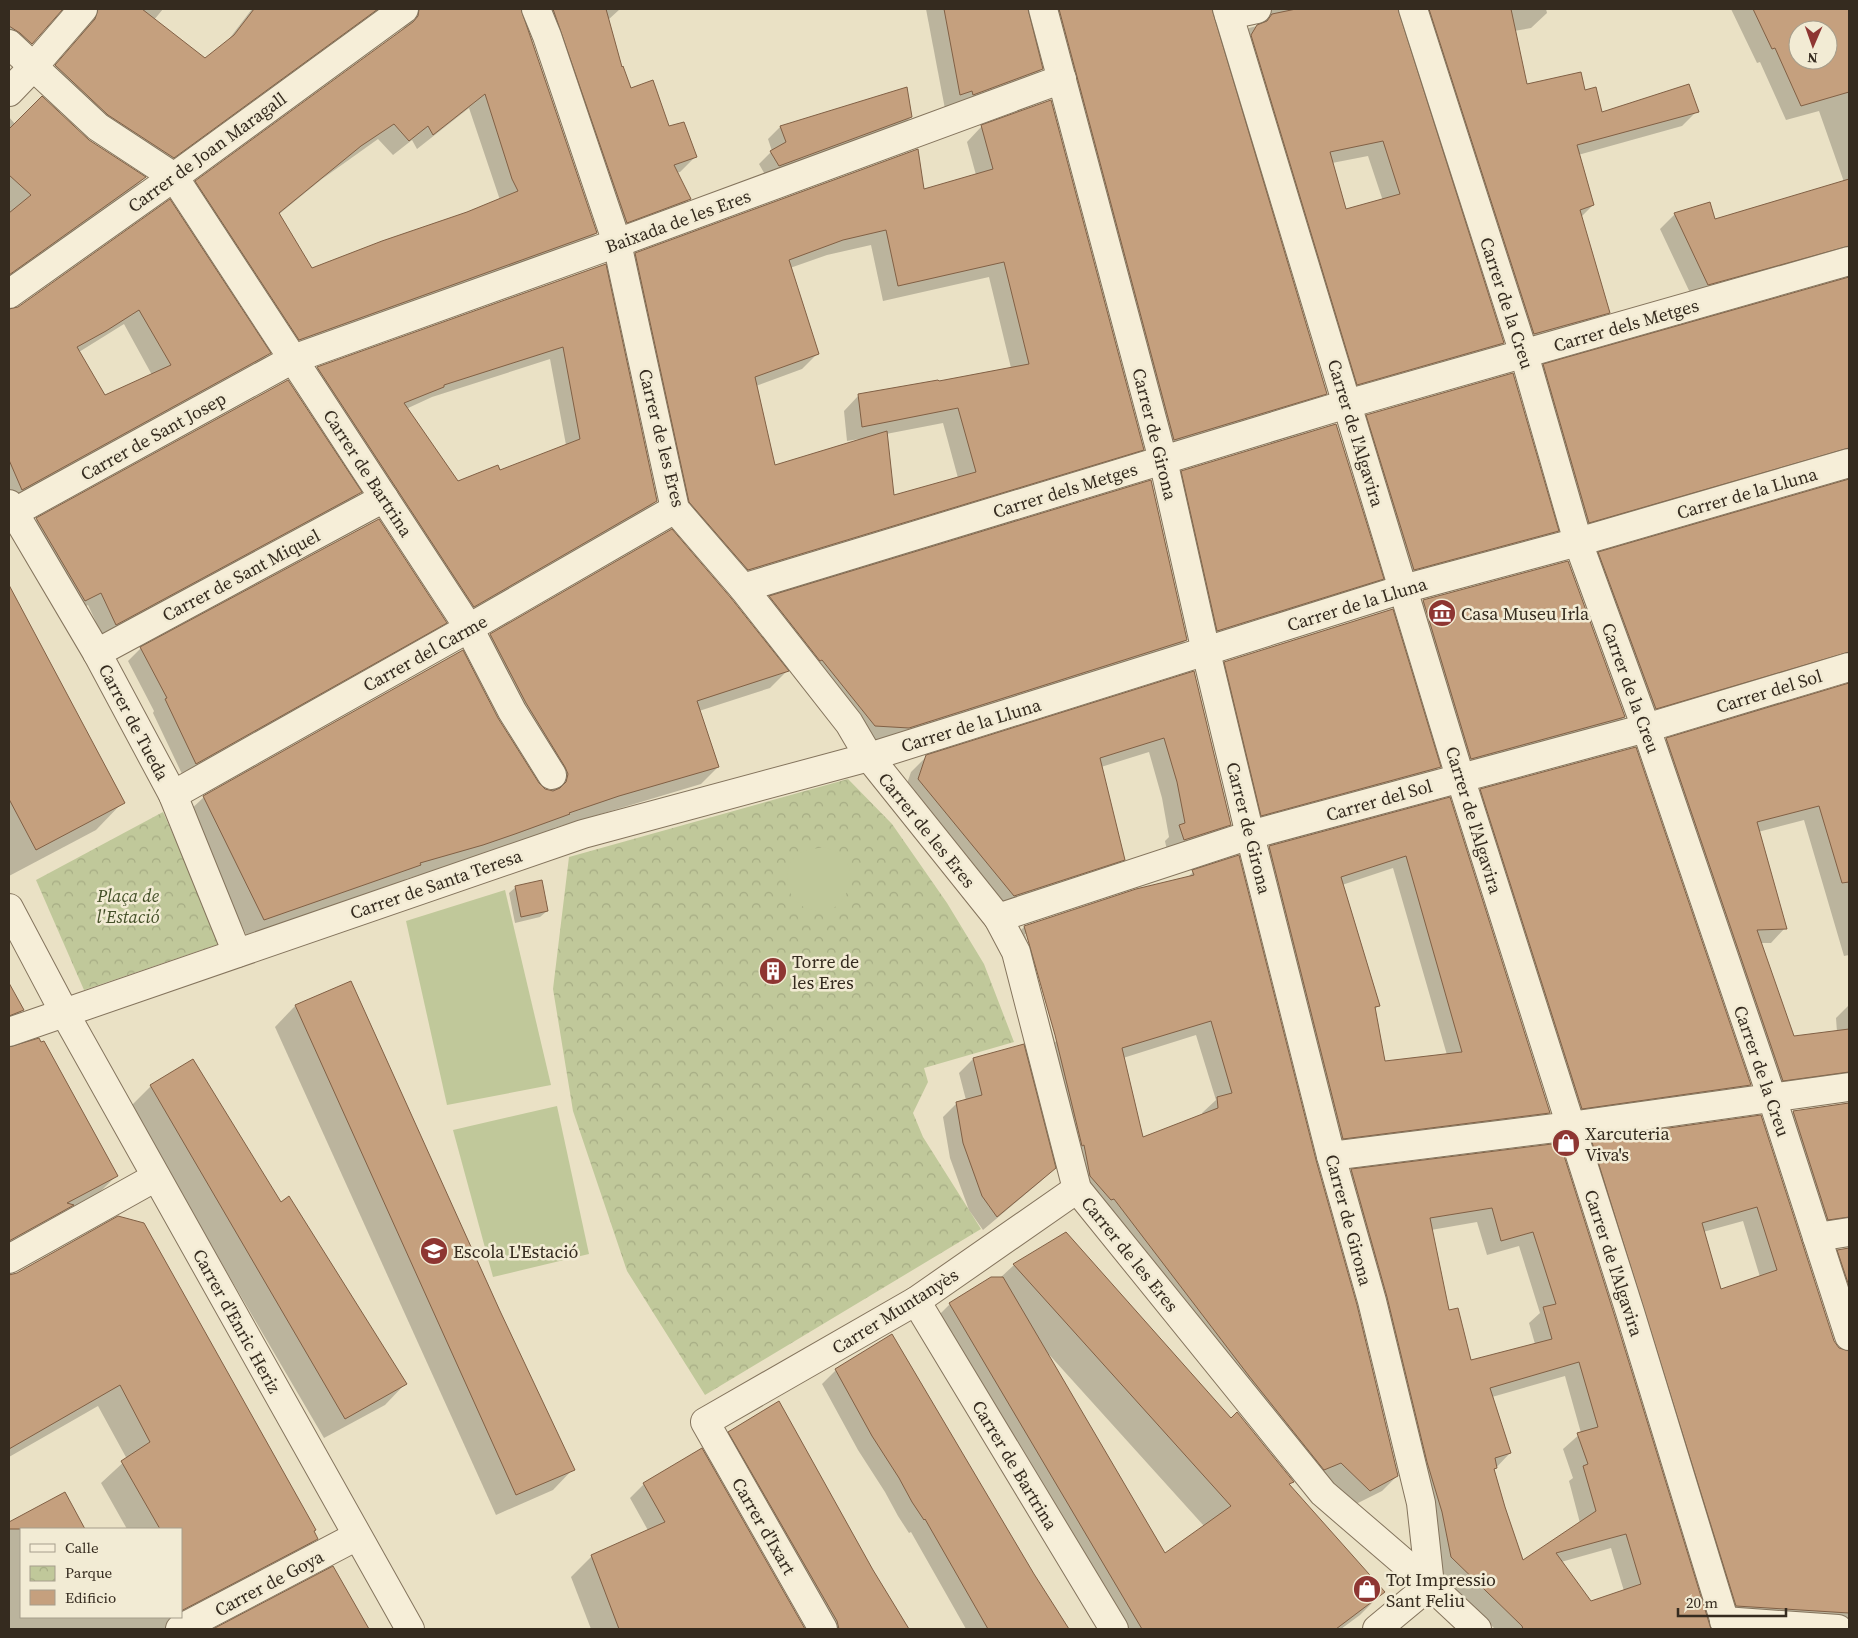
<svg xmlns="http://www.w3.org/2000/svg" width="1858" height="1638" font-family="'Source Serif 4',serif">
  <style>
    .park { fill: url(#park-crowns) }
    .pitch { fill: #c0c89a }
    .shadow { fill: #0003; fill-rule: evenodd }
    .building { fill: #c5a07e; stroke: #816045; fill-rule: evenodd }
    .lines { fill: none; stroke-linecap: round; stroke-linejoin: round }
    .minor-casing { stroke: #84745d; stroke-width: 30 }
    .minor { stroke: #f6eed8; stroke-width: 28 }
    .labels { text-anchor: middle; dominant-baseline: central; stroke-width: 5; stroke-linejoin: round; paint-order: stroke }
    .street-label { font-size: 18px; fill: #352b1f; stroke: #f2ebd4 }
    .poi-label { font-size: 18px; fill: #352b1f; stroke: #f2ebd4; text-anchor: start }
    .park-label { font-size: 18px; font-style: italic; fill: #445028; stroke: #f2ebd4 }
  </style>
  <defs>
    <pattern id="park-crowns" width="20" height="18" patternUnits="userSpaceOnUse" patternTransform="scale(1.25)"><rect width="20" height="18" fill="#c0c89a"/><path d="M2 6a3 3 0 1 1 6 0M12 15a3 3 0 1 1 6 0" fill="none" stroke="#a6ac84"/></pattern>
  </defs>
  <rect width="100%" height="100%" fill="#eae1c5"/>
  <!-- park -->
  <g class="park">
    <path d="M848,779l44,45 55,79 37,61 30,78 -90,26 4,14 -15,31 10,24 58,92 -276,166 -78,-124 -54,-160 -20,-122 16,-132z"/>
    <path d="M163,812l59,131 -138,47 -48,-110z"/>
  </g>
  <!-- pitch -->
  <g class="pitch">
    <path d="M823,847c6,2 13,4 18,8 22,19 2,65 -29,55 -9,-2 -17,-8 -21,-16 -7,-13 -5,-34 9,-41 7,-4 16,-4 23,-6z"/>
    <path d="M505,890l46,195 -104,20 -41,-184z"/>
    <path d="M557,1106l32,148 -96,23 -40,-147z"/>
  </g>
  <!-- shadow -->
  <g class="shadow">
    <path d="M9,9h60l-10,2 -43,48 -7,-7z"/>
    <path d="M71,9h92l-9,11 51,39 21,-16 26,-34h133l-228,164 -116,-91 39,-46 3,-7z"/>
    <path d="M389,9h132l-1,6 76,218 -16,16 -296,106 -103,-158 15,-15 207,-152 2,-6zM469,108l31,92 -189,69 -33,-54 44,-36 56,-40 15,16 19,-15 5,9z"/>
    <path d="M523,9h97l-12,11 13,48 9,22 65,67 -15,15 -4,1 13,26 -15,15 -63,23z"/>
    <path d="M926,9h101l15,60 -16,15 -81,25z"/>
    <path d="M1032,9h179v5l115,379 -15,15 -152,47z"/>
    <path d="M1246,9h151v5l106,329 -15,15 -146,41 -108,-356 15,-15 8,-2v-5zM1368,156l15,45 -37,10 -14,-48z"/>
    <path d="M1402,9h144l1,4 -16,15 -17,3 12,54 58,6 18,22 95,-2 -15,15 -104,29 15,50 -12,12 28,95 -16,16 -74,21z"/>
    <path d="M1731,9h118v262l-156,28 -33,-70 15,-15 39,7 130,-39 -25,-71 -33,9 -26,-58 -3,1zM1798,30h30v30h-30z"/>
    <path d="M9,117l6,7 74,17 55,37 -15,15 -120,85z"/>
    <path d="M911,117l-13,13 -131,48 -8,-14 13,-13 -4,-12 12,-12z"/>
    <path d="M982,126l161,323 -16,16 -395,120 -58,-68 -54,-248 16,-15 287,-63 53,-16 -9,-33zM871,245l12,56 106,-24 22,91 -73,15 -79,12 -15,16 3,30 13,-2 1,2 -87,25 -18,-80 46,-17 15,-15 -27,-86 37,-13zM943,423l15,55 -65,19 -7,-63z"/>
    <path d="M169,201l100,152 -15,16 -245,134v-192l10,-3zM124,324l28,51 -47,22 -26,-45z"/>
    <path d="M605,265l51,236 -13,13 -182,105 -156,-238 13,-13zM550,359l16,86 -67,27 -42,11 -51,-74 26,-12z"/>
    <path d="M1849,278v195l-275,64 -45,-157 15,-15z"/>
    <path d="M1367,416l190,115 -18,18 -144,38 -46,-153z"/>
    <path d="M1182,472l200,106 -12,13 -165,52 -35,-159z"/>
    <path d="M1849,481v196l-208,46 -57,-155 15,-15z"/>
    <path d="M1151,482l35,158 -16,16 -278,88 -33,-3 -105,-128 16,-16z"/>
    <path d="M360,492l-13,13 -244,132 -15,-32 -17,9 -47,-82 13,-13z"/>
    <path d="M671,531l116,140 -17,17 -71,23 19,56 -17,17 -147,44 -3,3 -87,31 -58,17 -3,3 -156,54 -61,-122 18,-17 293,-78 41,65 7,6 6,1 -2,-6 -76,-133 17,-17z"/>
    <path d="M1567,562l57,155 -16,16 -153,42 -48,-158 16,-16z"/>
    <path d="M9,588l114,214 -27,28 -87,46z"/>
    <path d="M445,622l-13,13 -249,141 -30,-63 1,-2 -26,-50 13,-13z"/>
    <path d="M1225,663l214,104 -19,19 -177,48 -37,-152z"/>
    <path d="M1194,673l36,151 -16,16 -46,15 -3,-14 4,-4 -7,-39 -13,-46 -48,15 23,92 -16,16 -110,36 -95,-116 8,-23 16,-16z"/>
    <path d="M1849,685v270l-5,1 -40,-136 -46,12 27,96 -14,15h-10l32,95 44,-6 -1,-14 13,-13v93l-81,-3 -116,-341 15,-15z"/>
    <path d="M1481,790l269,295 -13,12 -168,24 -101,-318z"/>
    <path d="M1449,799l100,313 -13,14 -206,25 -74,-291 14,-13zM1393,868l54,187 -63,7 -10,-52 5,-5 -37,-120z"/>
    <path d="M1193,872l204,604 -15,15 -28,14 -28,-28 -227,-264 -90,-271 15,-15 163,-49zM1025,934h2l31,107 -3,1zM1196,1035l20,65 -14,13 1,2 -61,23 -19,-80z"/>
    <path d="M516,887l31,24 -7,6 -25,6 -6,-30z"/>
    <path d="M9,986l13,24 -13,14z"/>
    <path d="M295,1006l204,306 74,157 -20,21 -57,25 -221,-488z"/>
    <path d="M9,1048h5l102,128 -21,21 -86,53z"/>
    <path d="M973,1059l81,109 -14,14 -57,48 -14,-20 -19,-52 -7,-41 14,-14 9,-3 -7,-27z"/>
    <path d="M151,1086l129,118 125,180 -20,21 -61,33 -194,-331z"/>
    <path d="M1849,1104v139l-18,-12 -53,-104 15,-15z"/>
    <path d="M1760,1116l73,225 5,8 11,3v277l-127,-8 -145,-466 15,-15zM1743,1221l17,56 -40,14 -17,-59z"/>
    <path d="M1559,1144l150,485h-214l-58,-57 -100,-387 15,-15zM1477,1222l10,33 32,-9 21,67 -11,10 6,21 -65,18 -22,-51 -17,-81zM1565,1376l16,57 -18,16 10,29 -4,3 11,42 -58,39 -29,-91 17,-18 -18,-56zM1611,1548l13,43 -33,11 -30,-40z"/>
    <path d="M1065,1233l166,186 61,63 -3,3 94,107 -23,23 -19,14h-236l-179,-301 24,-24 42,-26h8l14,-13zM1045,1350l159,176 -40,29z"/>
    <path d="M1849,1248v97l-26,-80 15,-14z"/>
    <path d="M17,1274l296,257 4,7 -22,22 -131,69h-155v-105l55,-31 20,36h-63v88h160v-88h-54l-26,-46 26,-24 -29,-53 -89,51v-181z"/>
    <path d="M836,1370l225,252 4,7h-99l-55,-97 -2,1 -11,-17 -13,-24 -27,-42 -36,-66z"/>
    <path d="M729,1433l143,138 35,58h-87l-104,-183z"/>
    <path d="M701,1450l103,179h-98l-63,-88 7,-7 -20,-36 14,-14z"/>
    <path d="M633,1538l39,91h-81l-20,-52 20,-20z"/>
    <path d="M333,1568l34,61h-151z"/>
  </g>
  <!-- building -->
  <g class="building">
    <path d="M9,9h54l-31,35 -12,-11 -11,-7z"/>
    <path d="M98,9h44l63,49 29,-23 20,-26h124l-204,149 -66,-43 -53,-50 40,-46z"/>
    <path d="M419,9h102l76,224 -298,107 -104,-159 218,-159 5,-6zM485,94l27,85 6,12 -51,21 -85,29 -70,27 -33,-55 82,-67 33,-22 15,17 19,-15 5,9z"/>
    <path d="M553,9h53l16,58 1,-1 8,22 22,-8 16,46 15,-4 13,35 -23,8 17,34 -64,24z"/>
    <path d="M944,9h84l15,60 -70,26 -1,-4 -12,4z"/>
    <path d="M1059,9h153l115,385 -153,46z"/>
    <path d="M1296,9h102l106,334 -147,42 -106,-350 6,-10 10,-4 5,-7zM1383,141l17,53 -54,15 -16,-57z"/>
    <path d="M1429,9h82l16,75 54,-12 4,18 11,-3 6,25 87,-28 10,28 -122,33 17,60 -14,5 30,103 -76,21z"/>
    <path d="M1753,9h96v83l-48,14 -26,-58 -3,1zM1798,30h30v30h-30z"/>
    <path d="M907,87l5,30 -133,49 -9,-15 16,-9 -6,-16z"/>
    <path d="M42,96l47,44 57,37 -137,98v-62l22,-18 -22,-20v-46z"/>
    <path d="M1051,100l93,350 -396,120 -59,-68 -54,-249 283,-104 6,40 69,-20 -12,-44zM886,230l12,56 106,-24 25,102 -90,17 -1,-1 -80,14 4,33 96,-19 18,64 -82,23 -7,-64 -112,34 -20,-88 64,-23 -30,-94 54,-20z"/>
    <path d="M1849,179v67l-141,39 -34,-72 36,-11 5,17z"/>
    <path d="M170,199l101,154 -249,137 -13,-30v-151l9,-2zM139,310l32,55 -66,30 -28,-48 29,-16z"/>
    <path d="M606,264l51,237 -183,106 -157,-240zM563,347l17,92 -80,31 -2,-5 -40,16 -54,-78 40,-16v-2z"/>
    <path d="M1849,277v171l-260,75 -46,-159z"/>
    <path d="M1513,373l46,158 -145,39 -48,-155z"/>
    <path d="M288,380l74,112 -246,133 -15,-32 -16,8 -49,-83z"/>
    <path d="M1336,424l48,155 -167,52 -36,-160z"/>
    <path d="M1849,479v173l-193,57 -58,-157z"/>
    <path d="M1151,480l36,160 -278,88 -34,-2 -53,-66 -2,1 -51,-65z"/>
    <path d="M379,519l68,104 -251,141 -31,-65 2,-1 -27,-51z"/>
    <path d="M672,529l59,69 58,73 -92,30 22,66 -100,29 -50,17 1,1 -55,20 -32,11 -63,18 1,2 -157,55 -61,-124 260,-146 35,68 41,65 6,6 8,2 7,-3 6,-6 2,-8 -3,-7 -39,-64 -36,-69z"/>
    <path d="M1568,561l57,156 -154,42 -48,-159z"/>
    <path d="M9,585l116,218 -89,47 -27,-51z"/>
    <path d="M1393,609l48,158 -180,49 -37,-154z"/>
    <path d="M1194,671l37,154 -47,15 -5,-15 6,-2 -8,-41 -13,-44 -64,20 25,102 -111,36 -96,-117 8,-24z"/>
    <path d="M1849,683v199l-7,1 -23,-77 -62,16 30,107 -30,1 37,106 55,-7v43l-66,9 -117,-343z"/>
    <path d="M1636,747l115,338 -169,24 -102,-320z"/>
    <path d="M1450,797l100,316 -207,26 -74,-293zM1406,856l56,196 -77,9 -10,-54 5,-1 -39,-129z"/>
    <path d="M1239,855l77,305 41,145 41,171 -28,15 -29,-28 -17,7 -75,-94 -135,-177 -3,1 -21,-24 -6,-31 -2,1 -27,-111 -31,-109 112,-37 58,-14 -2,-5zM1211,1021l21,72 -15,4 1,11 -75,29 -21,-89z"/>
    <path d="M542,880l6,31 -27,6 -6,-31z"/>
    <path d="M351,981l149,330 75,159 -59,25 -221,-490z"/>
    <path d="M9,983l15,27 -15,6z"/>
    <path d="M39,1038l2,4 3,-1 74,135 -51,27 7,2 -65,36v-194z"/>
    <path d="M1024,1044l32,124 -59,49 -15,-21 -19,-53 -7,-41 26,-7 -9,-37z"/>
    <path d="M193,1059l88,143 8,-6 118,188 -62,35 -195,-334z"/>
    <path d="M1849,1103v114l-21,3 -35,-109z"/>
    <path d="M1761,1115l73,226 5,7 10,3v262l-113,-7 -145,-467zM1757,1207l20,63 -56,19 -19,-66z"/>
    <path d="M1560,1143l55,174 96,312h-188l-1,-3 -71,-69 -9,-45 -15,-50 -40,-165 -36,-128zM1492,1208l9,33 32,-9 23,72 -13,3 9,32 -81,21 -13,-52 -9,2 -19,-92zM1579,1362l19,65 -21,6 11,31 -5,2 13,45 -73,49 -18,-53 -11,-38 3,-1 -2,-10 16,-5 -21,-65zM1626,1534l15,50 -50,17 -35,-48z"/>
    <path d="M118,1216l26,7 172,307 -2,1 4,8 -137,72v-82h-21l-39,-68 29,-19 -30,-57 -111,64v-174l8,-2z"/>
    <path d="M1066,1232l165,186 6,-6 57,70 -5,2 96,108 -49,37h-194l-193,-326 42,-26h12l162,276 66,-47 -218,-242z"/>
    <path d="M1849,1248v38l-12,-36z"/>
    <path d="M892,1334l142,240 35,55h-81l-63,-110 -1,1 -12,-18 -13,-24 -27,-42 -37,-67z"/>
    <path d="M779,1401l94,169 36,59h-70l-2,-8 -109,-189z"/>
    <path d="M702,1448l103,181h-186l-28,-74 74,-33 -22,-39z"/>
    <path d="M65,1492l20,37h-76v-7z"/>
    <path d="M333,1566l36,63h-156z"/>
  </g>
  <g class="lines">
    <defs>
      <g id="minor">
        <path d="M536,9l11,27 70,207 58,266 68,79 106,135 20,34 129,161 18,34 61,237 246,304 107,92 47,44"/>
        <path d="M1043,9l120,451 43,192 44,183 81,321 41,145 49,202 9,82"/>
        <path d="M1227,9l233,768 170,535 97,317"/>
        <path d="M1413,9l111,345 54,188 68,186 126,370 77,238"/>
        <path d="M1229,15l28,-6"/>
        <path d="M9,44l89,83 76,50 295,451 43,83 40,64"/>
        <path d="M9,92l24,-25 50,-58"/>
        <path d="M9,294l165,-117 230,-168"/>
        <path d="M9,504l88,149 76,142 64,158"/>
        <path d="M13,513l280,-154 324,-116 445,-164"/>
        <path d="M743,588l604,-184 502,-143"/>
        <path d="M97,653l287,-155"/>
        <path d="M173,795l296,-167 206,-119"/>
        <path d="M9,908l55,104 346,617"/>
        <path d="M998,918l252,-83 396,-107 203,-61"/>
        <path d="M9,1032l574,-198 286,-77 534,-168 175,-47 271,-79"/>
        <path d="M1331,1156l240,-30 278,-39"/>
        <path d="M1817,1237l32,-5"/>
        <path d="M9,1259l147,-82"/>
        <path d="M916,1301l198,328"/>
        <path d="M1724,1621l114,8"/>
        <path d="M180,1629l177,-93"/>
        <path d="M823,1629l-118,-207 211,-121 161,-112"/>
        <path d="M1377,1629l53,-44"/>
      </g>
    </defs>
    <!-- minor casing -->
    <use href="#minor" class="minor-casing"/>
    <!-- minor -->
    <use href="#minor" class="minor"/>
  </g>
  <!-- icons -->
  <defs>
    <symbol id="museum-disc" viewBox="-11 -11 22 22"><circle r="9.5" fill="#8e3632" stroke="#f2ebd4"/><path d="M0-6L6-3V-2H-6V-3ZM-5-1h2V3h-2ZM-1-1h2V3h-2ZM3-1h2V3H3ZM-6 4H6V6H-6Z" fill="#fff"/></symbol>
    <symbol id="building-disc" viewBox="-11 -11 22 22"><circle r="9.5" fill="#8e3632" stroke="#f2ebd4"/><path d="M-4-6H4V6H1V3H-1V6H-4ZM-2.5-4.3h1.7v1.8h-1.7ZM.8-4.3h1.7v1.8H.8ZM-2.5-1h1.7V.8h-1.7ZM.8-1h1.7V.8H.8Z" fill="#fff"/></symbol>
    <symbol id="shop-disc" viewBox="-11 -11 22 22"><circle r="9.5" fill="#8e3632" stroke="#f2ebd4"/><path d="M-5-2.5h2.3a2.7 3.5 0 0 1 5.4 0H5L5.5 6h-11ZM-1.5-2.5h3a1.5 2.3 0 0 0-3 0Z" fill="#fff"/></symbol>
    <symbol id="school-disc" viewBox="-11 -11 22 22"><circle r="9.5" fill="#8e3632" stroke="#f2ebd4"/><path d="M0-5L7-2L0 1L-7-2ZM-4 1L0 2.5L4 1V4Q0 6-4 4Z" fill="#fff"/></symbol>
  </defs>
  <g fill-rule="evenodd">
    <use href="#museum-disc" x="1426" y="597" width="32" height="32"/>
    <use href="#building-disc" x="757" y="955" width="32" height="32"/>
    <use href="#shop-disc" x="1550" y="1127" width="32" height="32"/>
    <use href="#school-disc" x="418" y="1235" width="32" height="32"/>
    <use href="#shop-disc" x="1351" y="1573" width="32" height="32"/>
  </g>
  <g class="labels">
    <!-- street labels -->
    <g class="street-label">
      <text transform="translate(207 152) rotate(-36)">Carrer de Joan Maragall</text>
      <text transform="translate(678 221) rotate(-20)">Baixada de les Eres</text>
      <text transform="translate(1507 303) rotate(72)">Carrer de la Creu</text>
      <text transform="translate(1626 325) rotate(-16)">Carrer dels Metges</text>
      <text transform="translate(1356 433) rotate(73)">Carrer de l'Algavira</text>
      <text transform="translate(1155 434) rotate(76)">Carrer de Girona</text>
      <text transform="translate(153 436) rotate(-29)">Carrer de Sant Josep</text>
      <text transform="translate(662 438) rotate(76)">Carrer de les Eres</text>
      <text transform="translate(368 473) rotate(57)">Carrer de Bartrina</text>
      <text transform="translate(1065 490) rotate(-17)">Carrer dels Metges</text>
      <text transform="translate(1747 493) rotate(-16)">Carrer de la Lluna</text>
      <text transform="translate(241 575) rotate(-28)">Carrer de Sant Miquel</text>
      <text transform="translate(1357 604) rotate(-17)">Carrer de la Lluna</text>
      <text transform="translate(425 653) rotate(-29)">Carrer del Carme</text>
      <text transform="translate(1631 688) rotate(70)">Carrer de la Creu</text>
      <text transform="translate(1769 691) rotate(-17)">Carrer del Sol</text>
      <text transform="translate(134 722) rotate(62)">Carrer de Tueda</text>
      <text transform="translate(971 725) rotate(-17)">Carrer de la Lluna</text>
      <text transform="translate(1379 800) rotate(-16)">Carrer del Sol</text>
      <text transform="translate(1474 820) rotate(73)">Carrer de l'Algavira</text>
      <text transform="translate(1249 828) rotate(76)">Carrer de Girona</text>
      <text transform="translate(927 830) rotate(51)">Carrer de les Eres</text>
      <text transform="translate(436 884) rotate(-19)">Carrer de Santa Teresa</text>
      <text transform="translate(1762 1071) rotate(71)">Carrer de la Creu</text>
      <text transform="translate(1349 1220) rotate(75)">Carrer de Girona</text>
      <text transform="translate(1130 1254) rotate(51)">Carrer de les Eres</text>
      <text transform="translate(1614 1263) rotate(72)">Carrer de l'Algavira</text>
      <text transform="translate(895 1311) rotate(-32)">Carrer Muntanyès</text>
      <text transform="translate(237 1321) rotate(61)">Carrer d'Enric Heriz</text>
      <text transform="translate(1015 1465) rotate(59)">Carrer de Bartrina</text>
      <text transform="translate(764 1526) rotate(60)">Carrer d'Ixart</text>
      <text transform="translate(269 1583) rotate(-28)">Carrer de Goya</text>
    </g>
    <!-- poi labels -->
    <g class="poi-label">
      <text x="1461" y="613">Casa Museu Irla</text>
      <text x="792" y="961">Torre de<tspan x="792" dy="21">les Eres</tspan></text>
      <text x="1585" y="1133">Xarcuteria<tspan x="1585" dy="21">Viva's</tspan></text>
      <text x="453" y="1251">Escola L'Estació</text>
      <text x="1386" y="1579">Tot Impressio<tspan x="1386" dy="21">Sant Feliu</tspan></text>
    </g>
    <!-- park labels -->
    <g class="park-label">
      <text x="128" y="895">Plaça de<tspan x="128" dy="21">l'Estació</tspan></text>
    </g>
  </g>
  <!-- border -->
  <rect width="1858" height="1638" fill="none" stroke="#352b1f" stroke-width="20"/>
  <!-- legend -->
  <rect x="20" y="1528" width="162" height="90" fill="#f2ebd4" stroke="#a69e8c"/>
  <rect x="30" y="1544" width="25" height="8" fill="#f6eed8" stroke="#a69e8c"/>
  <text x="65" y="1553" font-size="15" fill="#352b1f">Calle</text>
  <rect x="30" y="1566" width="25" height="15" fill="url(#park-crowns)" stroke="#a69e8c"/>
  <text x="65" y="1578" font-size="15" fill="#352b1f">Parque</text>
  <rect x="30" y="1590" width="25" height="15" fill="#c5a07e" stroke="#a69e8c"/>
  <text x="65" y="1603" font-size="15" fill="#352b1f">Edificio</text>
  <!-- north arrow -->
  <g transform="translate(1813 45) rotate(182)"><circle r="24" fill="#f2ebd4" stroke="#a69e8c"/>
  <path d="M0-4L9 19L0 12L-9 19Z" fill="#8e3632"/>
  <text y="-8" font-size="14" font-weight="bold" text-anchor="middle" fill="#352b1f">N</text>
  </g>
  <!-- scale -->
  <path d="M1678 1608v8h108v-8" fill="none" stroke="#352b1f" stroke-width="2.5"/>
  <text x="1686" y="1608" font-size="15" fill="#352b1f" stroke="#f2ebd4" stroke-width="4" paint-order="stroke">20 m</text>
</svg>
